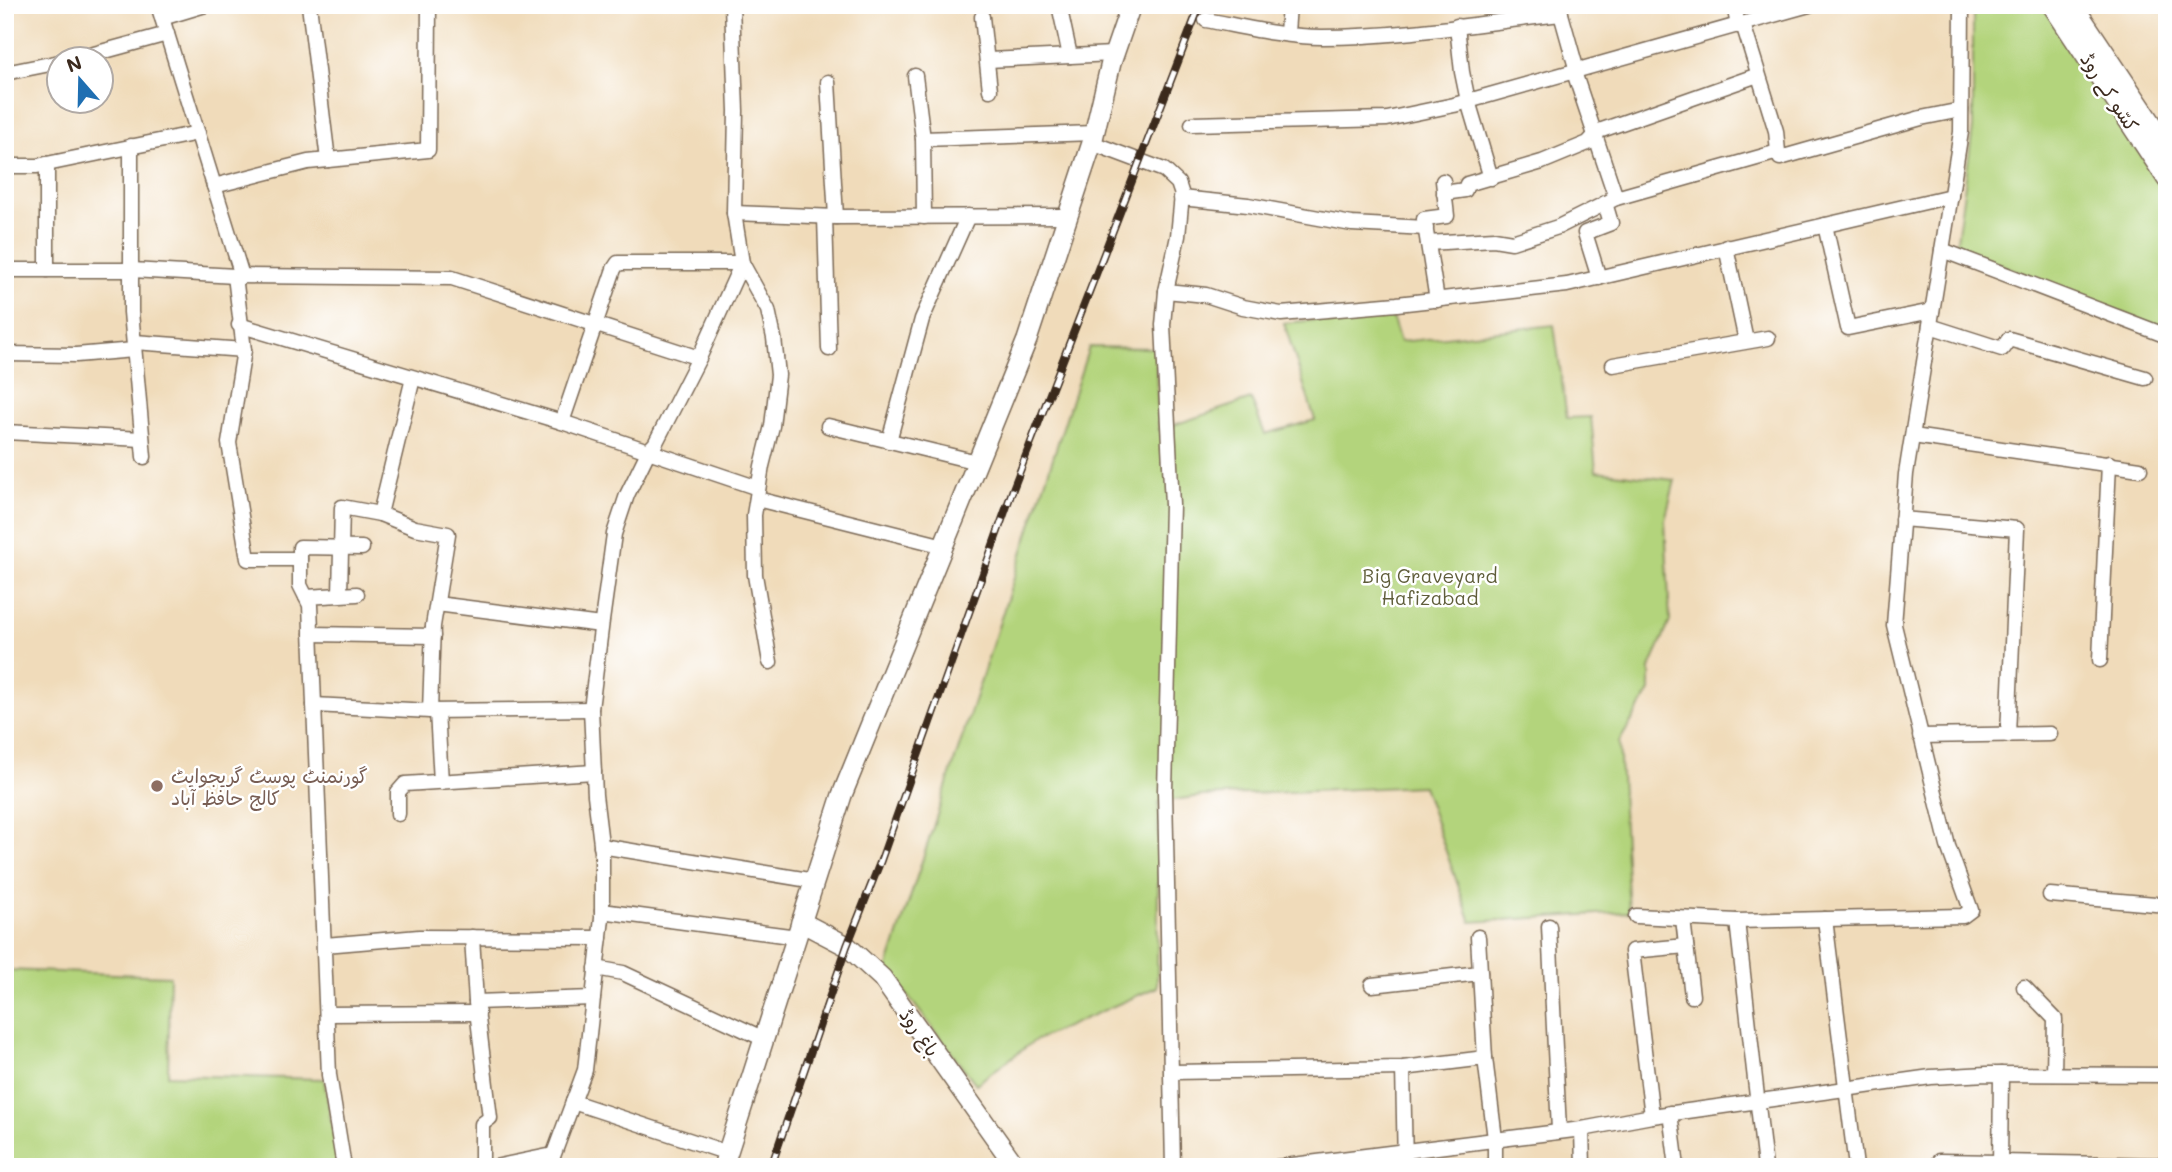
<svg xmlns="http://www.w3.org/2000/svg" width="2172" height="1172" font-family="Mali,'Playpen Sans Arabic',sans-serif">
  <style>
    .green { fill: #b3d47c; stroke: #777f4d; stroke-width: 2 }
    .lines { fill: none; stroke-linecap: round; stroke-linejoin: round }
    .street-casing { stroke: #7a6855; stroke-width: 17 }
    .secondary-casing { stroke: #7a6855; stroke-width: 22 }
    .street { stroke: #fff; stroke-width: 14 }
    .secondary { stroke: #fff; stroke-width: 19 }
    .rail-casing { stroke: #3b2a1e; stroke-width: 8 }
    .rail { stroke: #fff; stroke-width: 5; stroke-dasharray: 16; stroke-linecap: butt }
    .education-dot { fill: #8d6e63; stroke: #fff; stroke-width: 2.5 }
    .labels { text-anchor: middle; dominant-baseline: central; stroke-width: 5; stroke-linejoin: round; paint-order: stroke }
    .street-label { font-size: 19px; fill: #3b2a1e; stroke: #fff }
    .park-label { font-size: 19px; fill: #5f5d3a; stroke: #fff }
    .education-label { font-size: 19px; fill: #785e54; stroke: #fff; text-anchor: start }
  </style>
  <rect width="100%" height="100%" fill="#fff"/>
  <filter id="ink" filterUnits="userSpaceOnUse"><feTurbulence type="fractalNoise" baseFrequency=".0143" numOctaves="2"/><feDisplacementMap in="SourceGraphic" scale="14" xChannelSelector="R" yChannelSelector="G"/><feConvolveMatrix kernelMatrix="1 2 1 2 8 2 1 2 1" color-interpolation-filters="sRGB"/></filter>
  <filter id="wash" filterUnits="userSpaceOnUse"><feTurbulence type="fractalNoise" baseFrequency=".00686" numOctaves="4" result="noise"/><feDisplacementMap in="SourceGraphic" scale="28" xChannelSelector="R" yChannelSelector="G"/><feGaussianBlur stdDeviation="1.57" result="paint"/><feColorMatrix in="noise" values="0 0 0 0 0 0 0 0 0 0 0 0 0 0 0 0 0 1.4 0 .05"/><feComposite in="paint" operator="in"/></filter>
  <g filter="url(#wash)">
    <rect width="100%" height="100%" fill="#f0dbba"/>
    <!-- green -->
    <g class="green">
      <path d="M1973,5h72l122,189v137l-211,-84 17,-119z"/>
      <path d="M1391,313l9,29 154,-17 13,93 24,-1 5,54 79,9 -10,40 5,101 -20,47v23l-31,51 10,170 -158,10 -48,-136 -221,10 -43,6 -2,185 -123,54 -58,43 -89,-115 202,-622 66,1 4,82 92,-31 14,35 50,-14 -31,-97z"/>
      <path d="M5,970l165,6 -2,99 156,4 15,88h-334z"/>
    </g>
  </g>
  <g filter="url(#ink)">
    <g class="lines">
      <defs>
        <g id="street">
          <path d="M158,5l84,271"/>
          <path d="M309,5l19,155"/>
          <path d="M732,5l4,106 -2,102 8,50 26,47 6,28 4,37 -6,51 -10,40 -8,49 1,60 15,87"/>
          <path d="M1059,5l11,51"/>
          <path d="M1560,5l1,9 16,57"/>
          <path d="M1734,5l4,21"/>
          <path d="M982,17l8,73"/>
          <path d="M162,18l43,-13"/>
          <path d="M1206,20c38,7 77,17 116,17 79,0 160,-14 239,-23"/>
          <path d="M1743,24l33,107 2,21"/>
          <path d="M1457,26l5,46 6,29 23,77"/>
          <path d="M1287,33l2,-28"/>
          <path d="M72,60l95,-26"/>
          <path d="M988,60l125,-6"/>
          <path d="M1574,72l42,126"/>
          <path d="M5,73l55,-11"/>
          <path d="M915,76l8,63 1,78"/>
          <path d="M828,82l8,135"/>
          <path d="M1192,124l195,-5 67,-14 355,-100"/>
          <path d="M923,139l171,-6"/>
          <path d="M1092,143l72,27 14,13 4,12 -4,41 -12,55 -3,34 9,180 -7,286 8,376"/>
          <path d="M131,146v166l13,145"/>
          <path d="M47,164v106"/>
          <path d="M5,166h32l161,-33"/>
          <path d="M214,186l94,-24 120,-12 1,-145"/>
          <path d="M1444,193l21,-3 2,-6 75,-22 46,-19 11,-12 159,-56"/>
          <path d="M1181,198l67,7 104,19 74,4"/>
          <path d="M734,213l102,4 230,-1"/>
          <path d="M825,217l4,132"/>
          <path d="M1825,225l23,103 84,-17"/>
          <path d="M1428,243l66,-4 18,3 46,-15 58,-29 162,-46 2,6 141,-40 40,-8"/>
          <path d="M1726,247l20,94"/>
          <path d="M1942,250l225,86"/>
          <path d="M5,270h127l103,6 217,2 247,80"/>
          <path d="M235,276l9,74 -15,93 19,116h52"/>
          <path d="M1599,278l-14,-45 26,-10 -6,-20"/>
          <path d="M1166,291l40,4 37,12 38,7 116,-10 170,-19 384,-89"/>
          <path d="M1437,300l-13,-81 23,-3 -4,-35"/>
          <path d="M239,325l323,97 196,66"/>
          <path d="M1930,326l72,23 7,-10 136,39"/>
          <path d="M134,342l110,8"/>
          <path d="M5,354l71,1 58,-5"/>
          <path d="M1613,365l155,-27"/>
          <path d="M562,422l52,-153 4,-6h124"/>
          <path d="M828,426l149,36"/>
          <path d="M5,432l137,7"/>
          <path d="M1913,436l227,33"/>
          <path d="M889,441l33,-122 46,-103"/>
          <path d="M757,499l187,47"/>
          <path d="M380,514l33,-136"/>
          <path d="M1902,519l115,10 -9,206"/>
          <path d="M340,594l2,-87 38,7 35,14 33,6 -15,92 -3,85"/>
          <path d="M306,597l51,-3"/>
          <path d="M437,604l164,21"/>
          <path d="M311,634l122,2"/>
          <path d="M2100,660l9,-197"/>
          <path d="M314,705l116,6 161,-2"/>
          <path d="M437,711l4,71"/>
          <path d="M1920,736l130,-2"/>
          <path d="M398,814v-22l7,-8 189,-12"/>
          <path d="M601,846l214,35"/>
          <path d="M2050,895l117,10"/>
          <path d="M602,911l195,26"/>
          <path d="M1636,916l101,5 226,-5 8,-6 -23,-64 -54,-221 12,-151 55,-342 1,-127"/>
          <path d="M1683,919l9,77"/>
          <path d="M1825,919l31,248"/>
          <path d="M1737,921l28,246"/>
          <path d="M1549,926l10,204"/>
          <path d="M472,937l4,65 14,116 -8,6v43"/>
          <path d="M1478,937l7,121 10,81v28"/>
          <path d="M325,945l94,-8 181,1"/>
          <path d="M596,968l27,5 141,66"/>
          <path d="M1372,985l108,-12"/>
          <path d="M2024,987l31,32 -1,55"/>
          <path d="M476,1002l117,-4"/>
          <path d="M327,1014l151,-1"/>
          <path d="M1403,1068l2,99"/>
          <path d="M1173,1072l230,-4 82,-10"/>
          <path d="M573,1102l155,51"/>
          <path d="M1670,1113l7,54"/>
          <path d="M1652,1116l-20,-165 54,-5"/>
          <path d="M1582,1129l1,38"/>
          <path d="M1939,1161l228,4"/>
          <path d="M344,1167l-15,-92 -19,-470 -10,-20v-38l62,1"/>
          <path d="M495,1167l58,-12"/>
          <path d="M549,1167l36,-97 17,-152v-66l-7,-57 -4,-86 11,-88 12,-87 13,-39 22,-45 6,-6 44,-86 43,-95"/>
          <path d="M1277,1167l305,-38 70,-13 279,-39 56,-3 180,1"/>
          <path d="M2000,1167l1,-93"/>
        </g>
        <g id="secondary">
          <path d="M2052,5l115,174"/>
          <path d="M2073,5l94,141"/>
          <path d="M801,922l46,24 35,32 134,189"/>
          <path d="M723,1167l119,-372 185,-455 65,-197 19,-80 20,-58"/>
        </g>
      </defs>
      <!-- street casing -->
      <use href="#street" class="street-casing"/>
      <!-- secondary casing -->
      <use href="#secondary" class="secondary-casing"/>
      <!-- street -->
      <use href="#street" class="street"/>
      <!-- secondary -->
      <use href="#secondary" class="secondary"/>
      <defs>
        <path id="rail" d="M771,1167l76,-221 34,-86 132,-371 187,-484"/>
      </defs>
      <!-- rail casing -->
      <use href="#rail" class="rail-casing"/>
      <!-- rail -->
      <use href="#rail" class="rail"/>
    </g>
  </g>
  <!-- markers -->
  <circle class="education-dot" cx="157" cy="786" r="7"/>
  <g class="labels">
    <!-- street labels -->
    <g class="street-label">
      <text transform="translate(2110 92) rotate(57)">کسّو کے روڈ</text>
      <text transform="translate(920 1032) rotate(55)">باغ روڈ</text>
    </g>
    <!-- park labels -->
    <g class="park-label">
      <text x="1430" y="575">Big Graveyard<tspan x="1430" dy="22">Hafizabad</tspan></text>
    </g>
    <!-- education labels -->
    <g class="education-label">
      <text x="171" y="775">گورنمنٹ پوسٹ گریجوایٹ<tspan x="171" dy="22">کالج حافظ آباد</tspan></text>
    </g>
  </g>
  <!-- margin -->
  <rect width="2172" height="1172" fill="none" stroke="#fff" stroke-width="28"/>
  <!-- north arrow -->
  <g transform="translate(80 80) rotate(340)"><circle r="33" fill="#ffffff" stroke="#b1aaa5" stroke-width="2"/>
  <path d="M0-5L12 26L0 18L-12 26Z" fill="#1f6fb2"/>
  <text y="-10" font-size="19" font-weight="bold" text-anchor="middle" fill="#3b2a1e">N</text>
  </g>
</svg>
